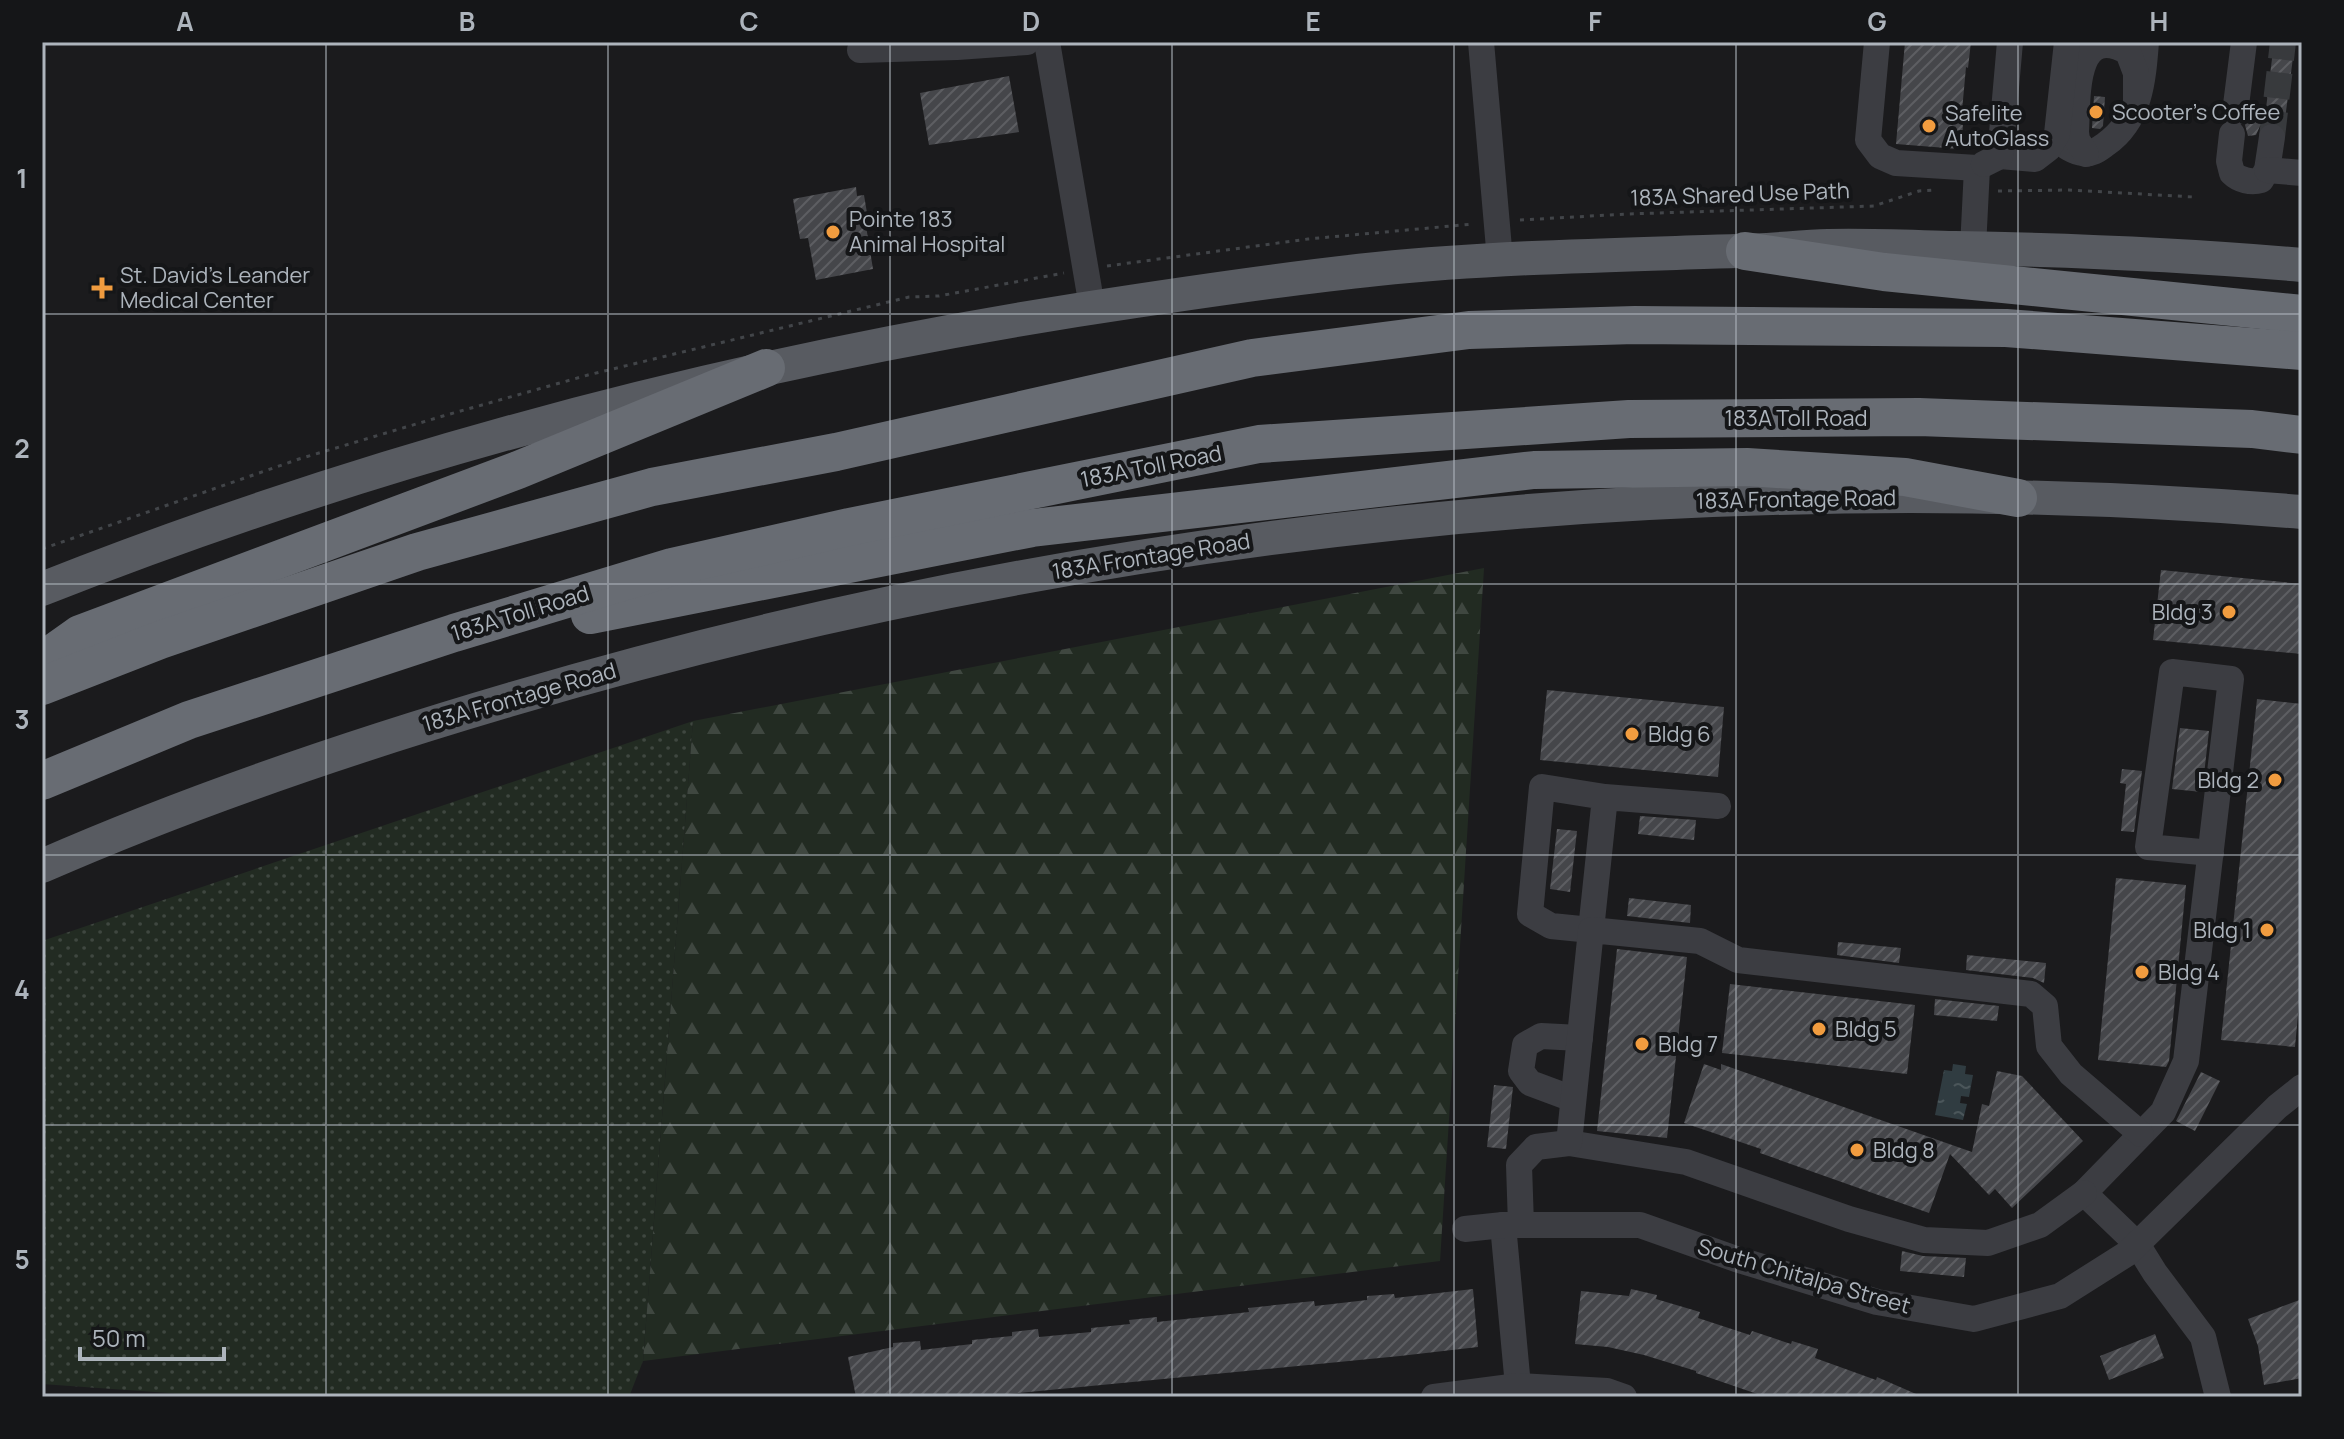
<svg xmlns="http://www.w3.org/2000/svg" width="2344" height="1439" font-family="Manrope,sans-serif">
  <style>
    .grass { fill: url(#grass-dots) }
    .forest { fill: url(#forest-firs) }
    .water { fill: url(#water-ripples) }
    .building { fill: url(#building-hatch) }
    .lines { fill: none; stroke-linecap: round; stroke-linejoin: round }
    .minor-tunnel { stroke: #383a3d; stroke-width: 26; stroke-dasharray: 26 13; stroke-linecap: butt }
    .path { stroke: #424549; stroke-width: 3; stroke-dasharray: 4 6; stroke-linecap: butt }
    .minor { stroke: #3c3d42; stroke-width: 26 }
    .major { stroke: #585b61; stroke-width: 34 }
    .highway { stroke: #686c73; stroke-width: 38 }
    .grid { fill: none; stroke: #adb4bc; stroke-width: 2; stroke-opacity: 0.55 }
    .poi-dot { fill: #f19c3f; stroke: #151618; stroke-width: 3 }
    .labels { text-anchor: middle; dominant-baseline: central; stroke-width: 8; stroke-linejoin: round; paint-order: stroke }
    .poi-label { font-size: 22px; fill: #adb4bc; stroke: #151618; text-anchor: start }
    .street-label { font-size: 22px; fill: #adb4bc; stroke: #151618 }
    .neatline { fill: none; stroke: #adb4bc; stroke-width: 3 }
    .grid-label { font-size: 26px; text-anchor: middle; font-weight: bold; fill: #adb4bc }
  </style>
  <defs>
    <pattern id="grass-dots" width="8" height="8" patternUnits="userSpaceOnUse" patternTransform="scale(2)"><rect width="8" height="8" fill="#222b22"/><path d="M2 2h.1M6 6h.1" fill="none" stroke="#3f4740" stroke-width="1.8" stroke-linecap="round"/></pattern>
    <pattern id="forest-firs" width="22" height="20" patternUnits="userSpaceOnUse" patternTransform="scale(2)"><rect width="22" height="20" fill="#222b22"/><path d="M5 1l3.5 6h-7zM16 11l3.5 6h-7z" fill="#3f4740"/></pattern>
    <pattern id="water-ripples" width="26" height="14" patternUnits="userSpaceOnUse" patternTransform="scale(2)"><rect width="26" height="14" fill="#303c41"/><path d="M2 4q2-2 4 0t4 0M15 11q2-2 4 0t4 0" fill="none" stroke="#4b565a"/></pattern>
    <pattern id="building-hatch" width="6" height="6" patternUnits="userSpaceOnUse" patternTransform="scale(2)"><rect width="6" height="6" fill="#45464a"/><path d="M-1 1l2-2M0 6l6-6M5 7l2-2" fill="none" stroke="#5d5e62"/></pattern>
  </defs>
  <rect width="100%" height="100%" fill="#1b1b1d"/>
  <!-- grass -->
  <path class="grass" d="M693,721l-50,640 -14,36h-404l-183,-13v-443z"/>
  <!-- forest -->
  <path class="forest" d="M1484,568l-44,693 -797,100 50,-640z"/>
  <!-- water -->
  <path class="water" d="M1953,1064l13,2 -1,8 8,1 -4,22 -8,-1 -1,7 7,1 -4,16 -28,-5 9,-45 8,1z"/>
  <!-- building -->
  <g class="building">
    <path d="M1905,42h66l-3,26 -2,-1 -5,55h2l-1,23 -3,-1v5l-63,-5z"/>
    <path d="M2274,42h21l-11,85 -9,-6 -8,1 -7,4 -4,9 -8,1 -3,-11 6,-10 14,2z"/>
    <path d="M1009,76l10,56 -90,13 -9,-52z"/>
    <path d="M2094,96l11,1 -2,29 -3,3 -8,-1z"/>
    <path d="M856,187l1,9 7,-1 5,30 -3,1 7,43 -57,11 -8,-42 -8,1 -7,-40z"/>
    <path d="M2161,570l141,14v70l-149,-14z"/>
    <path d="M1547,690l177,17 -6,70 -178,-17z"/>
    <path d="M2257,699l45,5v268l-7,75 -74,-7z"/>
    <path d="M2180,728l29,3 -7,61 -30,-3z"/>
    <path d="M2122,769l20,2 -8,61 -13,-1 5,-47 -6,-1z"/>
    <path d="M1640,816l56,4 -2,20 -56,-6z"/>
    <path d="M1557,829l20,2 -7,61 -20,-3z"/>
    <path d="M2116,878l70,7 -17,176 -3,6 -68,-7z"/>
    <path d="M1629,898l62,7 -1,18 -63,-7z"/>
    <path d="M1838,942l63,6 -2,15 -62,-8z"/>
    <path d="M1617,949l70,8 -20,181 -70,-7z"/>
    <path d="M1967,955l79,8 -2,20 -11,-5 -67,-8z"/>
    <path d="M1730,984l185,21 -8,69 -185,-21z"/>
    <path d="M1935,999l64,7 -2,15 -63,-6z"/>
    <path d="M1704,1064l17,6v-6l251,88 10,-48 7,2 8,-35 25,5 61,65 -71,67 -17,-19 -6,6 -39,-41 -21,59 -169,-60 1,-4 -77,-26z"/>
    <path d="M2201,1072l19,9 -25,50 -19,-10z"/>
    <path d="M1494,1085l19,2 -7,62 -19,-2z"/>
    <path d="M1902,1251l21,5 43,2 -2,19 -64,-6z"/>
    <path d="M1473,1289l5,58 -78,9 -422,41h-122l-8,-40 45,-10v-4l27,-2 1,9 51,-6v-4l40,-4v-4l26,-3 1,8 52,-5v-4l39,-4 -1,-4 28,-3v5l92,-10 -1,-4 37,-4 29,-3 1,5 52,-6v-4l27,-2 1,4z"/>
    <path d="M1631,1289l26,6 -1,4 44,13 -2,6 52,17 2,-4 39,13 1,-3 26,8 -3,9 61,22 1,-3 46,20h-157l-70,-24v-2l-52,-16 -36,-8 -33,-3 6,-53 48,5z"/>
    <path d="M2302,1299v79l-38,7 -6,-39 -10,-27z"/>
    <path d="M2155,1334l9,24 -55,22 -9,-24z"/>
  </g>
  <g class="lines">
    <!-- minor-tunnel -->
    <path class="minor-tunnel" d="M2272,137l11,-95"/>
    <!-- path -->
    <g class="path">
      <path d="M1998,191l71,-1 125,7"/>
      <path d="M1520,220l107,-6 247,-8 45,-15 15,-1"/>
      <path d="M1107,266l201,-27 165,-15"/>
      <path d="M42,549l257,-90 144,-43 145,-41 321,-78 30,-1 125,-23"/>
    </g>
    <!-- minor -->
    <g class="minor">
      <path d="M1047,42l45,265"/>
      <path d="M1481,42l19,218"/>
      <path d="M1877,42l-9,98 12,16 16,7 81,5 -4,80"/>
      <path d="M860,50l97,-3 70,-5"/>
      <path d="M2235,113l9,-71"/>
      <path d="M2232,134l-3,27 3,12c7,7 19,10 29,7l6,-10 5,-33"/>
      <path d="M2055,138c8,6 17,14 28,15 9,2 16,-4 23,-9 34,-24 37,-63 40,-102"/>
      <path d="M2086,154l-9,-14 -1,-8c2,-34 -3,-110 52,-80l8,21v31"/>
      <path d="M2000,156l35,3 13,-10 9,-15 10,-92"/>
      <path d="M1984,164l16,-8 10,-114"/>
      <path d="M2267,170l35,3"/>
      <path d="M1605,797l-63,-10 -12,127 21,12 40,4 14,-133 113,9"/>
      <path d="M2211,853l-63,-6 24,-175 59,7 -45,382 -23,51 -79,81 53,51 18,29 48,64 15,60"/>
      <path d="M1573,1099l-43,-16 -9,-12 4,-26 16,-9 39,2"/>
      <path d="M1569,1143l117,19 163,57 75,21 64,3 52,-18 44,-32"/>
      <path d="M1503,1225l15,161"/>
      <path d="M1521,1225l-2,-60 17,-18 33,-4 22,-213 109,11 38,19 293,34 14,12 4,40 22,28 70,60"/>
      <path d="M1465,1229l38,-4h137l96,34 141,43 97,17 86,-23 68,-43 149,-146 25,-20"/>
      <path d="M1434,1397l84,-11 89,5 17,6"/>
    </g>
    <!-- major -->
    <g class="major">
      <path d="M42,589c352,-139 720,-233 1094,-288 80,-12 161,-24 241,-32 119,-12 239,-14 359,-18 30,0 61,-4 92,-5 42,-1 85,1 127,2 116,2 232,7 347,17"/>
      <path d="M42,866c153,-67 310,-120 470,-167 578,-171 1189,-236 1790,-187"/>
    </g>
    <!-- highway -->
    <g class="highway">
      <path d="M1745,251l139,21 418,42"/>
      <path d="M590,615l442,-87 502,-58 213,-3 158,10 113,21"/>
      <path d="M42,661l38,-27 438,-164 248,-102"/>
      <path d="M42,686l118,-46 257,-88 235,-65 184,-35 416,-94 217,-28 166,-5 371,3 296,23"/>
      <path d="M42,781l147,-61 265,-87 218,-66 177,-40 410,-83 370,-25 290,-2 333,12 50,6"/>
    </g>
  </g>
  <!-- grid -->
  <path class="grid" d="M326,42v1355M608,42v1355M890,42v1355M1172,42v1355M1454,42v1355M1736,42v1355M2018,42v1355M42,314h2260M42,584h2260M42,855h2260M42,1125h2260"/>
  <!-- markers -->
  <g class="poi-dot">
    <circle cx="2096" cy="112" r="8"/>
    <circle cx="1929" cy="126" r="8"/>
    <circle cx="833" cy="232" r="8"/>
    <path d="M98 276h8v8h8v8h-8v8h-8v-8h-8v-8h8z"/>
    <circle cx="2229" cy="612" r="8"/>
    <circle cx="1632" cy="734" r="8"/>
    <circle cx="2275" cy="780" r="8"/>
    <circle cx="2267" cy="930" r="8"/>
    <circle cx="2142" cy="972" r="8"/>
    <circle cx="1819" cy="1029" r="8"/>
    <circle cx="1642" cy="1044" r="8"/>
    <circle cx="1857" cy="1150" r="8"/>
  </g>
  <g class="labels">
    <!-- poi labels -->
    <g class="poi-label">
      <text x="2112" y="112">Scooter's Coffee</text>
      <text x="1945" y="113">Safelite<tspan x="1945" dy="25">AutoGlass</tspan></text>
      <text x="849" y="219">Pointe 183<tspan x="849" dy="25">Animal Hospital</tspan></text>
      <text x="120" y="275">St. David’s Leander<tspan x="120" dy="25">Medical Center</tspan></text>
      <text x="2213" y="612" text-anchor="end">Bldg 3</text>
      <text x="1648" y="734">Bldg 6</text>
      <text x="2259" y="780" text-anchor="end">Bldg 2</text>
      <text x="2251" y="930" text-anchor="end">Bldg 1</text>
      <text x="2158" y="972">Bldg 4</text>
      <text x="1835" y="1029">Bldg 5</text>
      <text x="1658" y="1044">Bldg 7</text>
      <text x="1873" y="1150">Bldg 8</text>
    </g>
    <!-- street labels -->
    <g class="street-label">
      <text transform="translate(1740 194) rotate(-2)">183A Shared Use Path</text>
      <text x="1796" y="418">183A Toll Road</text>
      <text transform="translate(1151 466) rotate(-11)">183A Toll Road</text>
      <text transform="translate(1796 499) rotate(-1)">183A Frontage Road</text>
      <text transform="translate(1151 556) rotate(-9)">183A Frontage Road</text>
      <text transform="translate(520 613) rotate(-17)">183A Toll Road</text>
      <text transform="translate(519 697) rotate(-16)">183A Frontage Road</text>
      <text transform="translate(1804 1276) rotate(16)">South Chitalpa Street</text>
    </g>
  </g>
  <!-- border -->
  <rect width="2344" height="1439" fill="none" stroke="#151618" stroke-width="88"/>
  <!-- scale -->
  <path d="M80 1347v12h144v-12" fill="none" stroke="#adb4bc" stroke-width="4"/>
  <text x="92" y="1347" font-size="24" fill="#adb4bc" stroke="#151618" stroke-width="6" paint-order="stroke">50 m</text>
  <rect x="44" y="44" width="2256" height="1351" class="neatline"/>
  <g class="grid-label">
    <text x="185" y="31">A</text>
    <text x="467" y="31">B</text>
    <text x="749" y="31">C</text>
    <text x="1031" y="31">D</text>
    <text x="1313" y="31">E</text>
    <text x="1595" y="31">F</text>
    <text x="1877" y="31">G</text>
    <text x="2159" y="31">H</text>
    <text x="22" y="188">1</text>
    <text x="22" y="458">2</text>
    <text x="22" y="729">3</text>
    <text x="22" y="999">4</text>
    <text x="22" y="1269">5</text>
  </g>
</svg>
